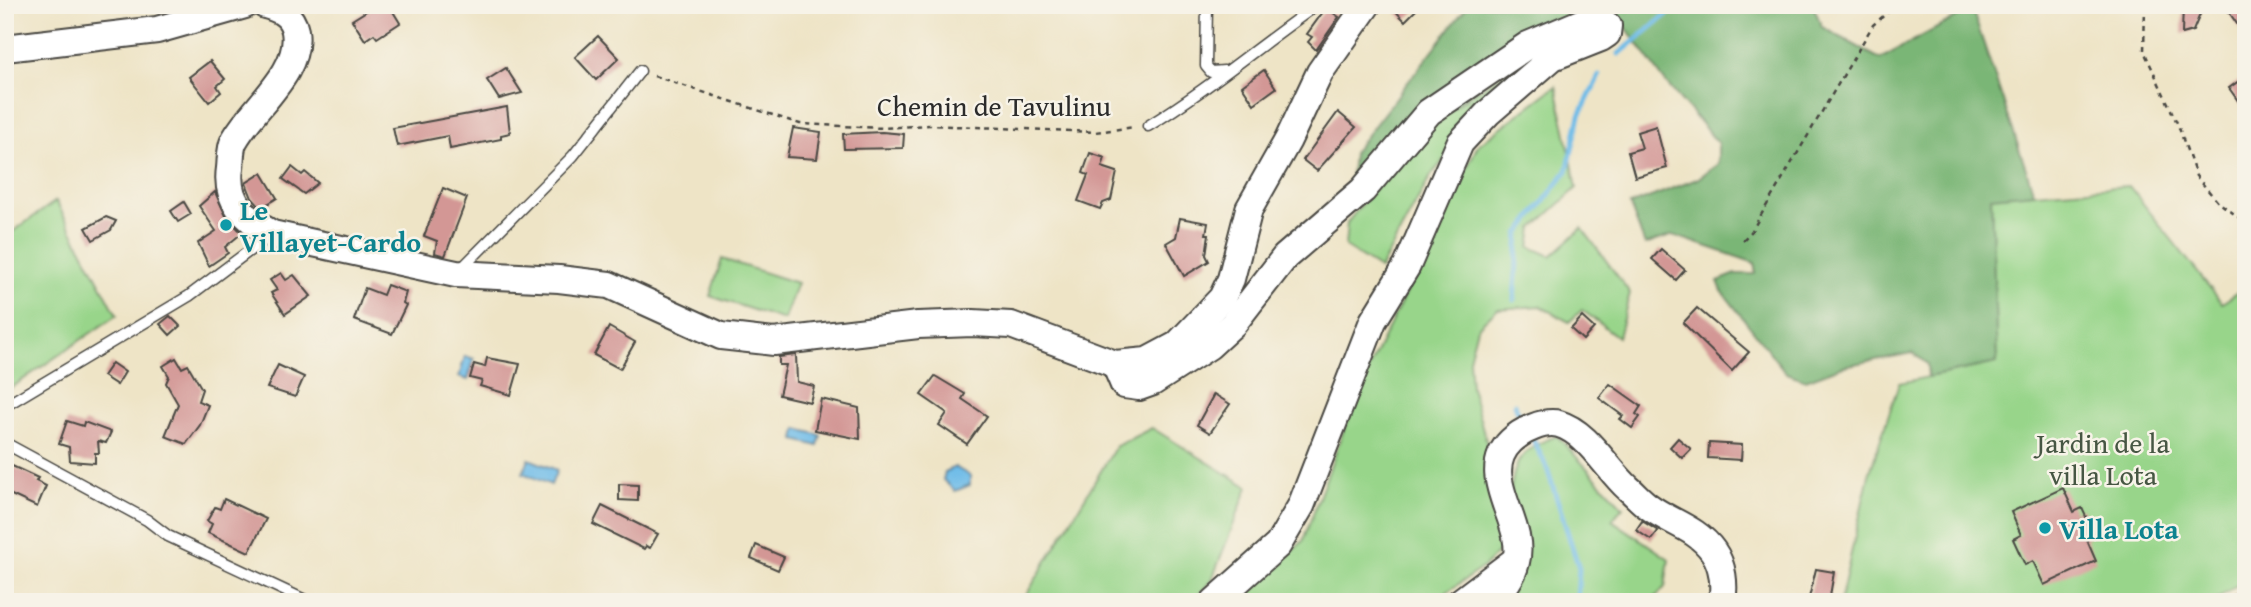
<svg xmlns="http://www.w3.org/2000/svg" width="2251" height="607" font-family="'Gentium Book Plus',serif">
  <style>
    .green { fill: #98d58a; stroke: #62805a; stroke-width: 2 }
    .forest { fill: #7ab676; stroke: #527050; stroke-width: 2 }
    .water { fill: #6ebce8; stroke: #4c748a; stroke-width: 2 }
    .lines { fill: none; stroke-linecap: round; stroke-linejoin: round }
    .stream { stroke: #6ebce8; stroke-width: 5 }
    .building { fill: #d39795 }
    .lane-casing { stroke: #484742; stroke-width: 13 }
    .secondary-casing { stroke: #484742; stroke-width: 30 }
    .path { stroke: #484742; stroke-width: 2.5; stroke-dasharray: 5 5; stroke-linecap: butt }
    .lane { stroke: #fff; stroke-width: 10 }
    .secondary { stroke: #fff; stroke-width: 26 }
    .culture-dot { fill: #0f9aa8; stroke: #f7f3e8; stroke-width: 2.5 }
    .labels { text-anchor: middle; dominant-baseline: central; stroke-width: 5; stroke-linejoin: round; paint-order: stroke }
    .street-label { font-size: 28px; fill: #2b2b2b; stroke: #f7f3e8 }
    .culture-label { font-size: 28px; font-weight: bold; fill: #0d838f; stroke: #f7f3e8; text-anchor: start }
    .park-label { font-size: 28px; fill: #465643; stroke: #f7f3e8 }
  </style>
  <rect width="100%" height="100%" fill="#f7f3e8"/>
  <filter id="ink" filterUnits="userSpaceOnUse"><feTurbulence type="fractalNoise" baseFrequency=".0143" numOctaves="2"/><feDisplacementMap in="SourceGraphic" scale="14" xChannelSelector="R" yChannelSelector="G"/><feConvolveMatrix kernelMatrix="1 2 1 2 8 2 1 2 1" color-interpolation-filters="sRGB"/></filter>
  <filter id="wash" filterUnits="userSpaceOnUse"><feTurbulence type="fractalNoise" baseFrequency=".00686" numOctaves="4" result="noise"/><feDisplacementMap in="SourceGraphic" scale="28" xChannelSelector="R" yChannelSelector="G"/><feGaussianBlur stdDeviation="1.57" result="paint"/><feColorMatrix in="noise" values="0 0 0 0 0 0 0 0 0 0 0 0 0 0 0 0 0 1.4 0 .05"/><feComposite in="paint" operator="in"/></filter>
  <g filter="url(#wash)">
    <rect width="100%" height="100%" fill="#eee4c6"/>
    <!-- green -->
    <g class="green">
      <path d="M1543,45l-111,129 -52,95 -35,-22 2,-24 72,-91z"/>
      <path d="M1556,86l21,102 -44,40 -3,19 21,9 31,-28 48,65 -12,44 -36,-27 -13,12 -29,-16 -43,3 -20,19 -8,31 2,28 18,64 14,88 -3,11 -15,16 -53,36h-192l63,-61 57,-155 118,-241z"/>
      <path d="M2129,186l93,117 24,-16v291l-32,24h-374l29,-127 30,-92 98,-20 -6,-167z"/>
      <path d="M56,201l61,114 -112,77v-155z"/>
      <path d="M722,259l75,24 -13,37 -74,-24z"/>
      <path d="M1152,428l96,59 -37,95 -19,20h-170l94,-156z"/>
      <path d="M1557,436l66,71 -11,13 57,39 -4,28 -14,15h-143c0,-31 -5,-122 13,-144 10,-12 22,-17 36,-22z"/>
    </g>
    <!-- forest -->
    <path class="forest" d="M1468,5h345l9,22 58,32 92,-50 62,184 -43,4 6,166 -69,14 -1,-13 -14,-11 -70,13 -37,14 -20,-7 -64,-82 -4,-10 18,-7h19v-11l-82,-28 -28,10 -15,-40 67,-26 21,-15v-21l-52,-60 -44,-61 -17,-6 -41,4 -214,166 3,-33z"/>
    <!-- water -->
    <g class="water">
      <path d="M465,356l9,3 -6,21 -9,-3z"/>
      <path d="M797,429l24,6 -3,11 -23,-6z"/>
      <path d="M529,459l28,11 -6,15 -28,-12z"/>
      <path d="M955,467l15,9v9l-15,6 -12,-11 2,-8z"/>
    </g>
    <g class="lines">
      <!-- stream -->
      <g class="stream">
        <path d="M1619,54l59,-49"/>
        <path d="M1514,300l5,-66 48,-63 13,-56 19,-39"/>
        <path d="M1514,404l10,19"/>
        <path d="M1532,438l14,27 33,103 -2,34"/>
      </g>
    </g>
    <g id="blocks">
      <!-- building -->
      <g class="building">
        <path d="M376,5h13l11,18 -23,15 -3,-4 -9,6 -13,-20z"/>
        <path d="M1390,5h31l-16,16z"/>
        <path d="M2183,5h21l-11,26 -11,3z"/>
        <path d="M2224,5h22v32z"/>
        <path d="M1326,8l13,9 -23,33 -8,-8 4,-5 -5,-3z"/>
        <path d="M598,36l21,22 -23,22 -21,-23z"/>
        <path d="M210,61l15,18 -8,7 4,6 -12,10 -20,-25z"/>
        <path d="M506,68l16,25 -23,6 -12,-19z"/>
        <path d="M1264,70l12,18 -22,16 -12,-18z"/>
        <path d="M2246,76v36l-17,-24z"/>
        <path d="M507,107l3,26 -9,2v4l-51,10 -2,-13 -51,10 -4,-18z"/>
        <path d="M1338,112l18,15 -39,44 -14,-11z"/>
        <path d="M1656,126l11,42 -32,9 -7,-25 14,-4 -5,-16z"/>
        <path d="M793,128l28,4 -4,27 -30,-2z"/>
        <path d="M882,132l22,2 -1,14 -59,1 -1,-15z"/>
        <path d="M1090,153l15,5 -3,9 15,5 -6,28 -8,3 -3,6 -22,-8 10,-26 -5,-2z"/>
        <path d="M292,167l10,8 3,-3 13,11 -14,11 -21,-15z"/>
        <path d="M262,173l15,25 -16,10 -9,-10 -6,-15z"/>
        <path d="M443,188l24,10 -22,58 -10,-3 2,-12 -13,-5z"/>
        <path d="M215,192l11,24 16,17 -17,14 3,6 -19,13 -11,-23 18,-12 -17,-25z"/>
        <path d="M184,202l7,12 -13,8 -7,-11z"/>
        <path d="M106,217l10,4 -5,9 -18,10 -7,-12z"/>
        <path d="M1180,218l28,5 -2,11h3l-3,21 3,6 -25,15 -18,-33 10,-6z"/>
        <path d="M1661,249l24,21 -9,10 -24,-21z"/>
        <path d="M281,273l5,7 8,-5 17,21 -26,18 -14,-21 6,-3 -7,-10z"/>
        <path d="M387,285l19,7 -3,11 3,2 -14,29 -38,-14 11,-32 18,7z"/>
        <path d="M1697,308l52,44 -17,19 -49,-48z"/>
        <path d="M170,316l10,10 -10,9 -10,-11z"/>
        <path d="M1582,317l12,11 -11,12 -12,-11z"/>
        <path d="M609,327l26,15 -15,27 -26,-14z"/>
        <path d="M796,355l1,27 17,4 -4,16 -31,-7 7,-30h-7v-8z"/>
        <path d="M176,358l6,10 6,-3 14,24 -4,12 10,4 -8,20 -14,19 -21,-8 13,-32 -12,-21 3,-7 -6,-10z"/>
        <path d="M487,358l33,6 -9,31 -31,-9 2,-5 -12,-3 4,-14 11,3z"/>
        <path d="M112,363l13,9 -8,13 -14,-9z"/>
        <path d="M278,365l26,12 -9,20 -28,-9z"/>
        <path d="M935,376l30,18 -3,5 25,17 -20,28 -28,-19 8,-12 -26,-18z"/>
        <path d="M1610,384l31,22 -5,8 4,3 -8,11 -12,-9 3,-3 -24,-18z"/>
        <path d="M1214,394l16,10 -20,29 -13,-8z"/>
        <path d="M821,399l38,9 1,31 -45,-9z"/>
        <path d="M67,421l16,5 1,-4 27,10 -5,11 -8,-2 1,12h-4v10l-25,-2 -1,-14 -10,-3z"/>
        <path d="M1678,438l13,11 -9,9 -12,-11z"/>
        <path d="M1709,443l33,2 -1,15 -33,-2z"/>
        <path d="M10,465l28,13 -2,3 10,5 -9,21 -32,-15v-17z"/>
        <path d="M619,484l19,1v16l-19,-1z"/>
        <path d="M2063,488l11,24 8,-4 12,26 -8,4 10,23 -52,24 -11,-24 -8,4 -12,-26 8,-4 -10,-23z"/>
        <path d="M224,499l42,20 -17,33 -41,-19 4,-9 -5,-3 8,-14 5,2z"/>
        <path d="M602,506l56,28 -8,14 -4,-2 -2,3 -51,-25z"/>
        <path d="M1642,521l16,10 -7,9 -15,-10z"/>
        <path d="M756,545l28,12 -6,13 -27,-12z"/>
        <path d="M1816,569l18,3 -5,30h-21z"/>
      </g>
    </g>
  </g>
  <g filter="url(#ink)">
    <use href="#blocks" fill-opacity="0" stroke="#484742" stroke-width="2"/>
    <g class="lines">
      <defs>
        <g id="lane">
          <path d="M1207,5l-1,61 5,6 13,-1"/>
          <path d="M1148,126c59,-36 112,-81 169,-121"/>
          <path d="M461,269l112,-113 67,-85"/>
          <path d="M5,406l184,-110 80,-60"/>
          <path d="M5,443l142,77 21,16 141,66"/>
        </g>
        <g id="secondary">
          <path d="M265,5c15,4 27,10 30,26 7,42 -43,76 -61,110 -4,8 -3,19 -4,27 -5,34 15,50 42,66l184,40 103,5 50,6 112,51 53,6 144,-17 55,-2 38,2 104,39 32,-3 30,-16 45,-47 9,-19 18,-70 39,-69 32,-68 47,-67"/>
          <path d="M5,48l152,-18 88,-25"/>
          <path d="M1115,364l9,21 15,2 14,-5 56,-36 24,-22 52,-67 78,-67 66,-78 99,-67 57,-24 15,-1 8,6 -1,8 -6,4 -48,19 -65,56 -28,30 -53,123 -34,55 -72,185 -23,39 -64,57"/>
          <path d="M1460,602l53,-40"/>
          <path d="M1491,602c11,-13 21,-23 25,-40 11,-40 -41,-86 -5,-121 10,-10 33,-21 48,-17 28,8 48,45 69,64 7,6 13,13 20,18 21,16 49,22 65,45 10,14 12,34 9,51"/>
        </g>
      </defs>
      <!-- lane casing -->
      <use href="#lane" class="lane-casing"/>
      <!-- secondary casing -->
      <use href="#secondary" class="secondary-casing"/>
      <!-- path -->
      <g class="path">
        <path d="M2145,5l-1,46 34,74 18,51 21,25 29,22"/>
        <path d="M1272,11l6,-6"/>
        <path d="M654,76l146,48 84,4 45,-3 166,7 40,-5"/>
        <path d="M1743,240l8,-8 122,-207 23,-20"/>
        <path d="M2221,602l25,-14"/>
      </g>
      <!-- lane -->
      <use href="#lane" class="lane"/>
      <!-- secondary -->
      <use href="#secondary" class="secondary"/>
    </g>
  </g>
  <!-- markers -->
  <g class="culture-dot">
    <circle cx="226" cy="225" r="7"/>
    <circle cx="2045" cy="528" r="7"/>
  </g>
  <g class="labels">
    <!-- street labels -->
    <g class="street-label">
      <text x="994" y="105">Chemin de Tavulinu</text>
    </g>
    <!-- culture labels -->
    <g class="culture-label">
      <text x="240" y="209">Le<tspan x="240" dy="32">Villayet-Cardo</tspan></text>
      <text x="2059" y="528">Villa Lota</text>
    </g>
    <!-- park labels -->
    <g class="park-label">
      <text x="2103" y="442">Jardin de la<tspan x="2103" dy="32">villa Lota</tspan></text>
    </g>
  </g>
  <!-- margin -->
  <rect width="2251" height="607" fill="none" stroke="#f7f3e8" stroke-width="28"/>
</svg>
